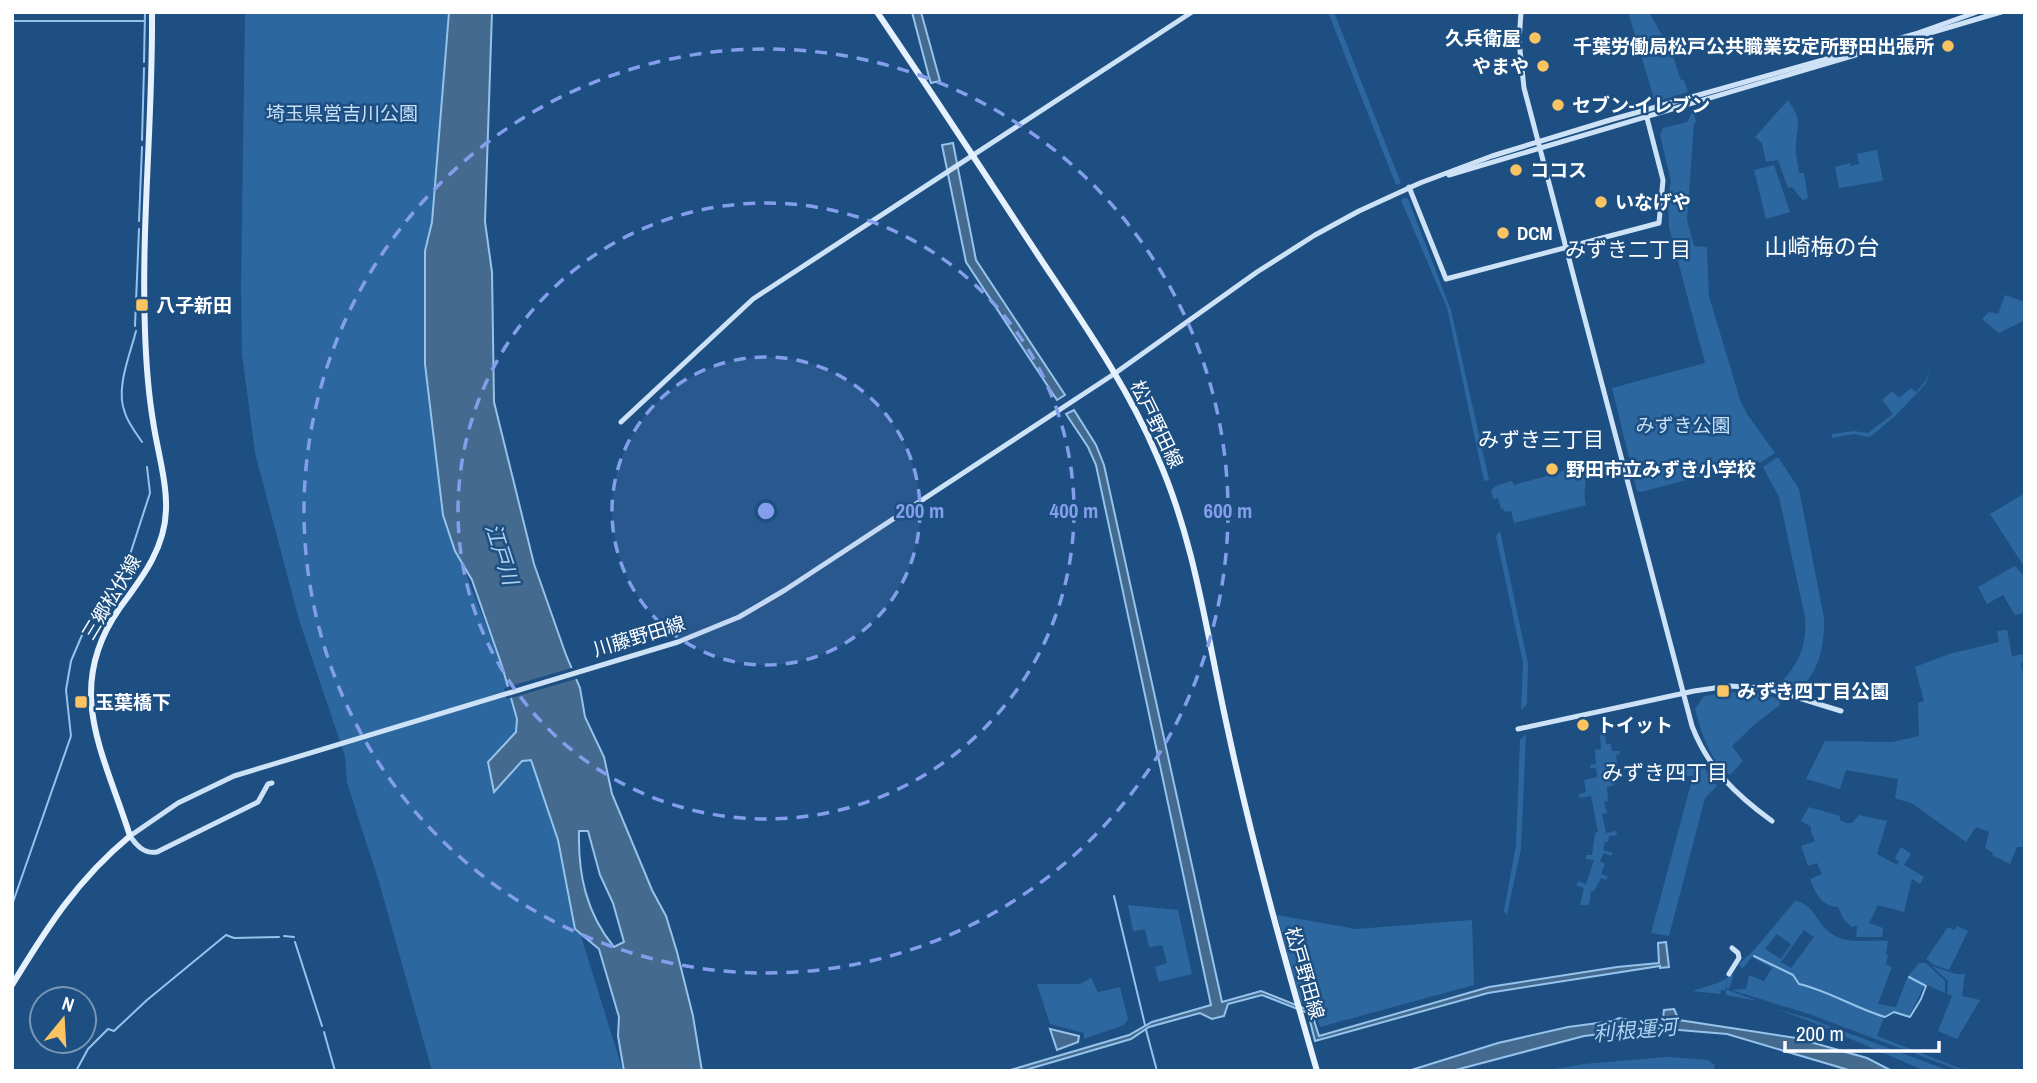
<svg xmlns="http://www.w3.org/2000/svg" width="2037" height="1083" font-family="'Archivo Narrow','Noto Sans JP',sans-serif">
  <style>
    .green { fill: #2c679f; fill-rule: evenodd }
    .water { fill: #456a8f; stroke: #96c3eb; stroke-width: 2; fill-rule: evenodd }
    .pier { fill: #1d4f82 }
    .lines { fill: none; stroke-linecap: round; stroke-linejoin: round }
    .stream { stroke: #96c3eb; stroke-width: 2 }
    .secondary { stroke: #cee2f7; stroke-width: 5 }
    .primary { stroke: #e6f1fe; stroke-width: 6 }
    .ring { fill: none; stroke: #839eea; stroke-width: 3.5; stroke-dasharray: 12 9 }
    .poi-dot { fill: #f9c461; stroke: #1d4f82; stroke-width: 2.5 }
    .labels { text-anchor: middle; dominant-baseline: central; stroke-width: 5; stroke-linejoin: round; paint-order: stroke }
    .poi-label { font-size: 19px; font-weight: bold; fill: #fff; stroke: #1d4f82; text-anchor: start }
    .park-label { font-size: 19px; fill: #c7e0f7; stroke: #1d4f82 }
    .street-label { font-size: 19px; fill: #fff; stroke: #1d4f82 }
    .neighbourhood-label { font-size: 21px; fill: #fff; stroke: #1d4f82 }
    .water-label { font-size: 21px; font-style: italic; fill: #aed1f1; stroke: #1d4f82 }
    .quarter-label { font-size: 23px; fill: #fff; stroke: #1d4f82 }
    .centre { fill: #839eea; stroke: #1d4f82; stroke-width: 3.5 }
    .ring-label { font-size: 21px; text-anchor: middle; font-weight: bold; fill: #839eea; stroke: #1d4f82; stroke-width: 5; stroke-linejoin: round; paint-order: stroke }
  </style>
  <rect width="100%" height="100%" fill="#1d4f82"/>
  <!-- green -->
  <g class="green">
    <path d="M245,12h203l-16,210 -7,142 18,151 59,151 15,53 41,121 12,61 53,170h-191l-53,-189 -32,-99 -2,-27 -46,-136 -44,-167 -13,-99 -1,-66z"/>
    <path d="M1328,12h6l67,171 -5,2z"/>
    <path d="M1628,12h21l23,42 9,26h3l4,12 -33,10z"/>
    <path d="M1788,100c14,21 10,22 8,43 -1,9 2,21 3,30h5l4,25 -5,3 -11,-14 -4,1 -10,-28 -12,2 -4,-19 -7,-6z"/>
    <path d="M1693,110l3,12 -2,1 -7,97 7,26 13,1 2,49 31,104 7,14 28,39 -15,10 -2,-2 -117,31 -4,-1 -25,-103 93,-25 -36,-136 -1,-28 3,-18 -11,-46 3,-7 24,-6z"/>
    <path d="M1877,150l6,30 -2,1 -42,7 -4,-21 15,-4 1,3 8,-2 -2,-10z"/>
    <path d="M1774,165l16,47 -24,7 -12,-49z"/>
    <path d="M1404,198l4,1 43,111 38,170 -5,1 -37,-173 -46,-108z"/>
    <path d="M2005,295l20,7v18l-26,13 -17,-14 7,-7 9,2z"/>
    <path d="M1931,367l-5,16 -6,7 -25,26 -21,18 -5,3 -15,-3 -22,4v-4l22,-3 14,2 25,-19 -11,-14 10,-9 7,7 12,-10 5,4 9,-10z"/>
    <path d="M1778,457l21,32 25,129c1,26 -5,58 -28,72l-18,-5c21,-20 29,-39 27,-68l-26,-120 -16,-30z"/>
    <path d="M1584,465c5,15 -2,25 2,40l-72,18 -3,-12 -6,1 -2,-4 -2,1 -3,-11 -5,1 -2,-9 5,-4 16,-5 2,4z"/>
    <path d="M2025,493v75l-35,-54z"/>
    <path d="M1500,531l28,133 -1,40 -6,6 2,-47 -27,-127z"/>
    <path d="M2015,566l10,11v36l-10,2 -12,-20 -16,9 -9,-17z"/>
    <path d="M2007,630l5,26 13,-2v8l-4,1 4,21v163h-8l-7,17 -18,-9 1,-2 -8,-5 4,-16 -13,-5 -10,15 -53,-38 -18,-6 3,-19 -52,-9 -6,19 -34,-10 19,-38 67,1 27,-6 -1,-33 6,-2 -9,-34 34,-13 50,-12 -2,-11z"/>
    <path d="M1730,692l31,2 18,5 1,6 -25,19 -23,22 11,15 -13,14c-20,-13 -29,-44 -35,-66l9,-13z"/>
    <path d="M1526,734l-5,115 -14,66 -3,-4 12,-66 4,-105z"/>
    <path d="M1605,734l1,10h5l1,7h8v3l-4,1 2,13 -9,2 2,12h4v3l-8,2 1,14 -4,1 3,11 -5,1 4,19 10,-2 1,4 -8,1 -1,6h-3l-2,8 10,3 -2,3 -7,-3 -4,8 5,3 -4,10 7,3 -2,3 -5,-2 -7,13h-3l-2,14h-9l4,-17 -8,-3 2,-4 8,3 8,-24 -8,-1v-4h6l3,-22 3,-1 -7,-36 -12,2v-4l7,-2 -2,-12 13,-3 -1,-9h-6v-3l6,-1 -1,-14 6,-1 -1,-14z"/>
    <path d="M1701,763l16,23 -12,12 -36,138 -18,-3 42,-157h-11l4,-10z"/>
    <path d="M1809,807l31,9v4l6,3h6l7,-8 28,6 -10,33 20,11 2,-3 -4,-4 6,-11 10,7 -7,11 20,12 -4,7 -8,-5 -8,33 -26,-7 -9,18 14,5 -1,9h-26l1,-11 -6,1 -8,-9 -5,-11c-17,-1 -22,-13 -28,-28l12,-5 -5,-11 -9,3 -7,-20 14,-5 -4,-9v-5l-10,-6z"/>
    <path d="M1795,901c19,2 22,24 37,33 16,11 38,5 56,7l-2,13 2,1 -2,9 6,3 -14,37 18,3 12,-31 11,-13h7l19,18v12l-20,-9 -16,32 -15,-5 -10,6 -7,19 90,35h-6l-152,-57 -78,-24 15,-1 3,-14 15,6 8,-13 -20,-11 -10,12 -3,-5 15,-14zM1804,930l10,7 -23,31 -10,-6zM1777,934l14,10 -10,15 -16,-10z"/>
    <path d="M1128,905l50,5 14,64 -33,8 -4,-15 12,-4 -5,-18 -13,2 -4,-18 -12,2z"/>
    <path d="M1277,915l79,14 116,-9 2,65 -154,42 -6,-18 -13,-6z"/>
    <path d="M1957,926l11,5 -19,39 -15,-5 -8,-6 22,-32 6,3z"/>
    <path d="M1932,966l24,8h9l-3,22 18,4 -23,39 -19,-8 14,-35 -5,-2 1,-13z"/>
    <path d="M1734,974l-5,15 -3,-1 2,-9 -3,10 33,12 -32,-6v-5h-5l-1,4 -28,-3 26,-8z"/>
    <path d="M1091,978l7,14 22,-5 8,32 -4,6 -40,14v-6l-34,-9 -13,-40h43z"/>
    <path d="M1775,1009l33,9 142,53h-25l-118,-51z"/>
    <path d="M1667,1057l41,3 7,5 -2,6h-170l41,-7z"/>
  </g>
  <!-- water -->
  <g class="water">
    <path d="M449,12h43l-7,210 7,50 2,130 40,162 32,91 14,33 5,29 19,40 8,37 40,96 14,26 11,36 16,64 9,55h-78l-6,-35 1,-19 -20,-68 -24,-20 -17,-89 -27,-80 -9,1 -28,31 -6,-30 28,-30 1,-13 -15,-53 -30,-86 -17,-29 -12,-36 -18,-151v-113l7,-29zM579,831h9l12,44 13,28 11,39 -10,5c-28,-34 -36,-73 -35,-116z"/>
    <path d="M912,12h9l19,69 -9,2 -2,-6z"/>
    <path d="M953,143l23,117 89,135 -8,5 -91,-138 -24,-117z"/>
    <path d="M1074,410l22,35 8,20 118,537 39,-11 50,20 8,25 170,-49 128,-20 42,-4 -1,-20 8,-1 3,25 -9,1v-2l-172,27 -173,48 -7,-28 -46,-18 -34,9 -4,12 -12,3 -12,-6 -51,14 -18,12 -109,32h-15l122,-36 23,-13 59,-17 -115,-540 -8,-18 -22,-33z"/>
    <path d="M1674,1009l5,11 117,18 71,20 25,13h-40l-125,-37 -72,-6 -71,8 -132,35h-44l90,-28 70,-16 45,-6 6,-3 19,4 25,-4 1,-8z"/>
    <path d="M1050,1029l29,7 -1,6 -21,8z"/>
  </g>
  <!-- pier -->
  <path class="pier" d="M575,667l5,11 -73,21 -3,-11z"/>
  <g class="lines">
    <!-- stream -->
    <g class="stream">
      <path d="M12,21h132"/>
      <path d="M144,62l1,-50"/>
      <path d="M142,140l2,-72"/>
      <path d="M139,221l3,-74"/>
      <path d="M135,326l4,-97"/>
      <path d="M136,331c-6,24 -21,58 -11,82 3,10 11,20 17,29"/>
      <path d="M1114,896l31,129"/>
      <path d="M12,905l59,-169 -5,-46 5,-29 17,-40 36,-48 26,-80 -3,-26"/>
      <path d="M284,936l10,1"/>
      <path d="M295,942l27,84"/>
      <path d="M1754,956l39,19 6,9c30,7 56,24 86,33l9,-5 16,5 11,-18 5,-13 -17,-9"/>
      <path d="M1146,1030l11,41"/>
      <path d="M324,1032l11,39"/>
      <path d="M76,1071l12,-22 20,-20 6,2 33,-31 79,-65 8,3 45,-1"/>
    </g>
    <!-- secondary -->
    <g class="secondary">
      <path d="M1521,12l-2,29 5,47 168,638c16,42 44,69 80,95"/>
      <path d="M1449,175l552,-163"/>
      <path d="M1409,187l37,92 213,-56 4,-43 -16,-62"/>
      <path d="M621,422l132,-123 439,-287"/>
      <path d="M1518,729l176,-38 35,-5 37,2 75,23"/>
      <path d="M272,783l-4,1 -10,18 -101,50c-13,2 -20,-6 -27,-16l48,-33 56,-27 444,-134 61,-25 46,-27 329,-216 143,-102 58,-37 44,-24 61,-28 72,-27 118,-36 305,-86 62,-22"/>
      <path d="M1729,974l10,-16 -1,-5 -6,-5"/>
    </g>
    <!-- primary -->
    <g class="primary">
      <path d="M877,12c55,81 108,162 161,243 43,65 89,130 119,201 38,85 50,180 70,270 25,117 57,231 90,345"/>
      <path d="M12,985c36,-59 65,-105 118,-149 -26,-83 -67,-146 -11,-227 22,-30 46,-60 47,-99 1,-29 -9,-61 -13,-89 -5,-30 -7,-60 -8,-90 -4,-106 8,-213 7,-319"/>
    </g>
  </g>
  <!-- distance rings -->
  <circle cx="766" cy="511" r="154" fill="#839eea" fill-opacity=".12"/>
  <g class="ring">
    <circle cx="766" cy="511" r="154"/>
    <circle cx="766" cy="511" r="308"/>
    <circle cx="766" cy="511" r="462"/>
  </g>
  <!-- markers -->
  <g class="poi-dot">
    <circle cx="1535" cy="38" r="7"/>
    <circle cx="1948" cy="46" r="7"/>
    <circle cx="1543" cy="66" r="7"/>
    <circle cx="1558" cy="105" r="7"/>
    <circle cx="1516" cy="170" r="7"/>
    <circle cx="1601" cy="202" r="7"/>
    <circle cx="1503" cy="233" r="7"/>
    <rect x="135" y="298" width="14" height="14" rx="3.5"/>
    <circle cx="1552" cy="469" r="7"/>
    <rect x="1716" y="684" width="14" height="14" rx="3.5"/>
    <rect x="74" y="695" width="14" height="14" rx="3.5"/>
    <circle cx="1583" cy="725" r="7"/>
  </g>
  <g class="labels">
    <!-- poi labels -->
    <g class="poi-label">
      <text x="1521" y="38" text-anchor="end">久兵衛屋</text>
      <text x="1934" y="46" text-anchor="end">千葉労働局松戸公共職業安定所野田出張所</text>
      <text x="1529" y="66" text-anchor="end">やまや</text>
      <text x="1572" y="105">セブン-イレブン</text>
      <text x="1530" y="170">ココス</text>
      <text x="1615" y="202">いなげや</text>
      <text x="1517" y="233">DCM</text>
      <text x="156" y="305">八子新田</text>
      <text x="1566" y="469">野田市立みずき小学校</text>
      <text x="1737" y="691">みずき四丁目公園</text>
      <text x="95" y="702">玉葉橋下</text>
      <text x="1597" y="725">トイット</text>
    </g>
    <!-- park labels -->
    <g class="park-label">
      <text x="342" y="113">埼玉県営吉川公園</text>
      <text x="1683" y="425">みずき公園</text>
    </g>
    <!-- street labels -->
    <g class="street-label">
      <text transform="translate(1157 424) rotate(64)">松戸野田線</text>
      <text transform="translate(111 597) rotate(-59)">三郷松伏線</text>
      <text transform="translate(639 636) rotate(-17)">川藤野田線</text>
      <text transform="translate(1305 973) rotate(74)">松戸野田線</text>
    </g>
    <!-- neighbourhood labels -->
    <g class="neighbourhood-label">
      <text x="1628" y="249">みずき二丁目</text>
      <text x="1541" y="439">みずき三丁目</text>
      <text x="1665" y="772">みずき四丁目</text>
    </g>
    <!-- water labels -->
    <g class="water-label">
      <text transform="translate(502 554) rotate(72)">江戸川</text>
      <text transform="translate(1635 1030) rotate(-5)">利根運河</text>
    </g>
    <!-- quarter labels -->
    <g class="quarter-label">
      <text x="1822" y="246">山崎梅の台</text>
    </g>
  </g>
  <circle cx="766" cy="511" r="10" class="centre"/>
  <g class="ring-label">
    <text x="920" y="518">200 m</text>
    <text x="1074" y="518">400 m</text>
    <text x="1228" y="518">600 m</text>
  </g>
  <!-- border -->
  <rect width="2037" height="1083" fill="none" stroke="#ffffff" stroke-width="28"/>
  <!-- north arrow -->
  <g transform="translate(63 1020) rotate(18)"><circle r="33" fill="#1d4f82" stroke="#7795b4" stroke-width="2"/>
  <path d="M0-5L12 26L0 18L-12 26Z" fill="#f9c461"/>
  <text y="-10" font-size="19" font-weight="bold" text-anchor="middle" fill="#ffffff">N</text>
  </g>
  <!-- scale -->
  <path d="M1785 1041v10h154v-10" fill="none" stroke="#ffffff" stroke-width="3.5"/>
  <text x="1796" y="1041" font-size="21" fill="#ffffff" stroke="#1d4f82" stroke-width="5" paint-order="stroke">200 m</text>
</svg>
